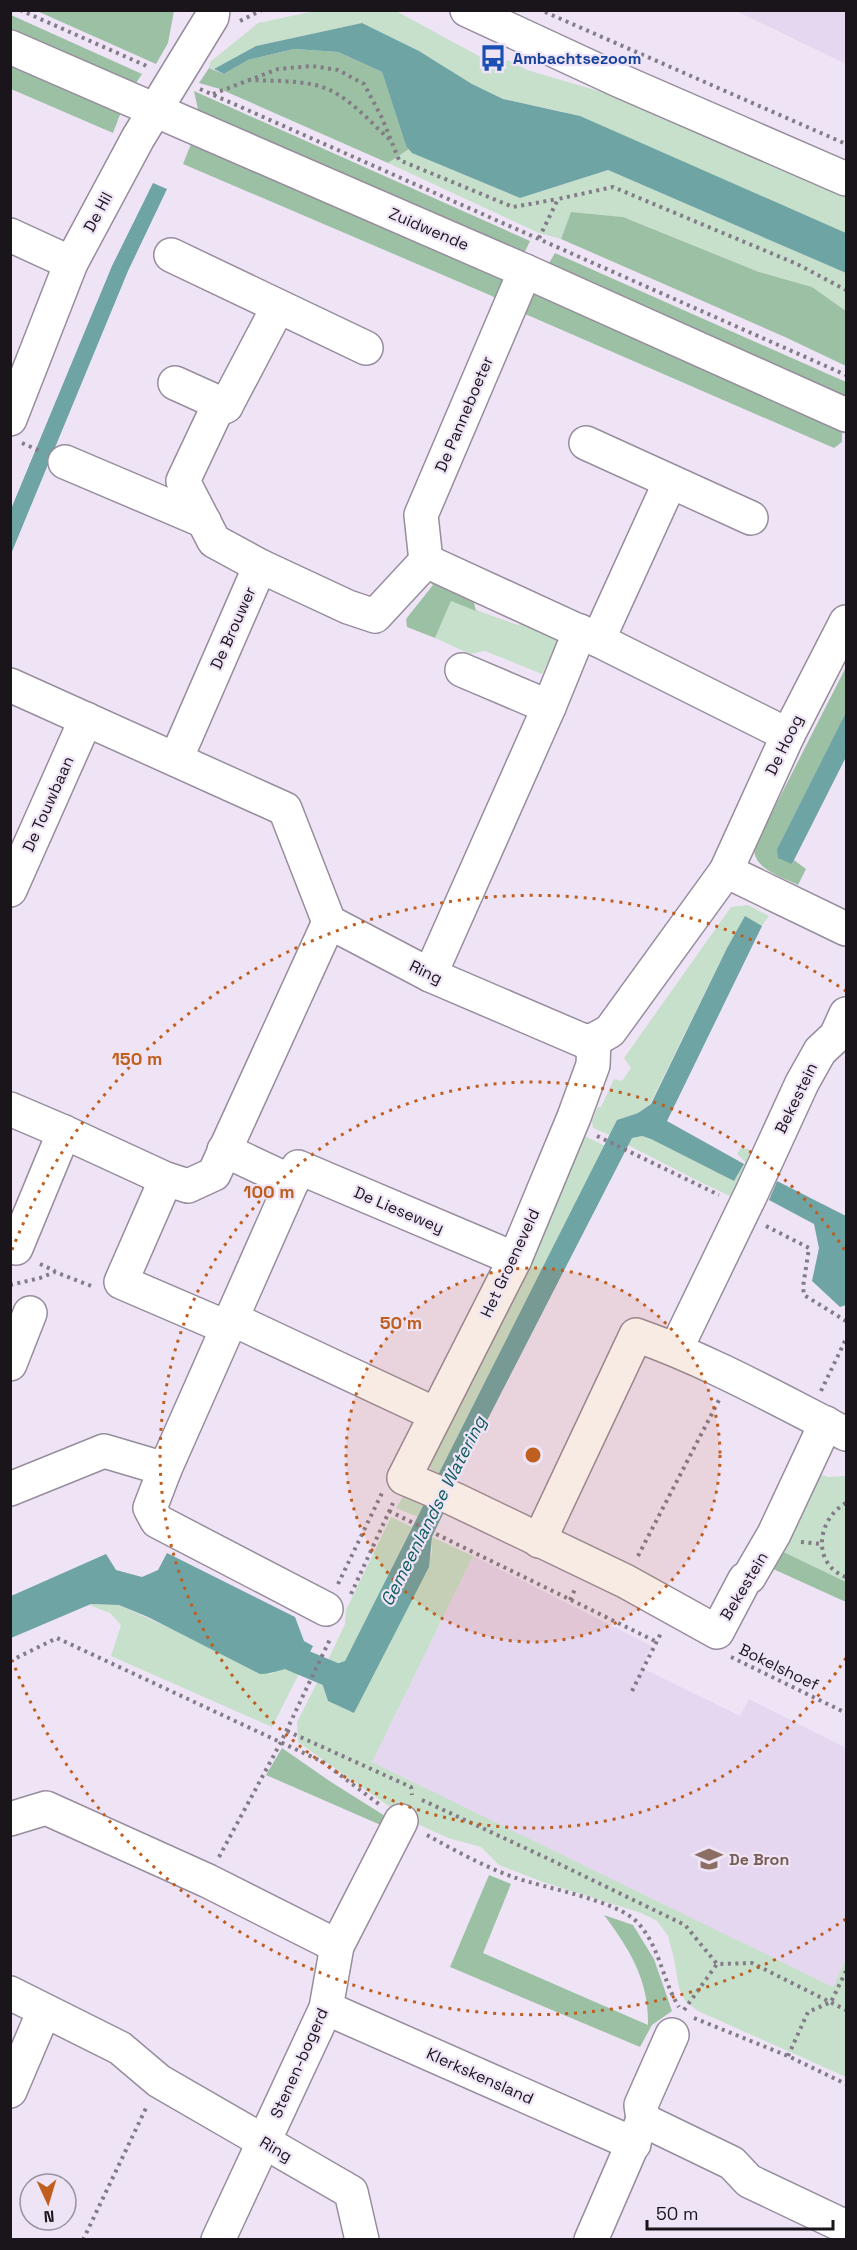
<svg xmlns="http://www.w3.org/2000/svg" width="857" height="2250" font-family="'Space Grotesk',sans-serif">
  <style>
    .built { fill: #e6d7f0 }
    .green { fill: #c7e0cb }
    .forest { fill: #9cc0a3 }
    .water { fill: #6ea4a4 }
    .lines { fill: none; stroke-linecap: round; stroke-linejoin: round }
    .canal { stroke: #6ea4a4; stroke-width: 26 }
    .minor-casing { stroke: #978d9d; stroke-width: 36 }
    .path { stroke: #837c88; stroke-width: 4; stroke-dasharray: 3 4.5; stroke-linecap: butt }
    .minor { stroke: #fff; stroke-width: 33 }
    .ring { fill: none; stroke: #bf5e1e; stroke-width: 3; stroke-dasharray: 3 6 }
    .labels { text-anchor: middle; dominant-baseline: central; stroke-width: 4.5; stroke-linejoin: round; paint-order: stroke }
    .transit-label { font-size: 16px; font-weight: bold; fill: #164399; stroke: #efe4f6; text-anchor: start }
    .street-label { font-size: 16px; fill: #19151b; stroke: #efe4f6 }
    .education-label { font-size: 16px; font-weight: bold; fill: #785e54; stroke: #efe4f6; text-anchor: start }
    .water-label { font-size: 18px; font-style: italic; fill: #105d5e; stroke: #efe4f6 }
    .centre { fill: #bf5e1e; stroke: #efe4f6; stroke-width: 3 }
    .ring-label { font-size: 18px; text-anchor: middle; font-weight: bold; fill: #bf5e1e; stroke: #efe4f6; stroke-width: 4.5; stroke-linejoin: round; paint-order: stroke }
  </style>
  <rect width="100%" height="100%" fill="#efe4f6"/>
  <!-- built -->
  <g class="built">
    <path d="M736,11h110v53z"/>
    <path d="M473,1556l179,90 -10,22 98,48 9,-17 97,49v209l-13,31 -461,-226z"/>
  </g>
  <!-- green -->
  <g class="green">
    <path d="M315,11h81l105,57 6,-8 20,10 85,25 234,102v36l-282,-121 -61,-13 -31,-15 -53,-33 -57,-28 -106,23 -42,23 -5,-1 1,-6 48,-39z"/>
    <path d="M409,149l4,4 107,45 88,-28 238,103v38l-34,-24 -53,-15 -136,-55 -52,-5 -10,27 -22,-6 -151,-70z"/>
    <path d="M451,601l67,24 9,-6 34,15 -19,40 -57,-23 -15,3 -35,-16z"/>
    <path d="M748,905l21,11 -7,10 -17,-9 -18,31 -77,156 -12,9 -21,7 -7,15 -17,-7 -1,-7 6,-14h3l13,-28 8,2 9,-13 -7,-10 107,-151z"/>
    <path d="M579,1133l26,13 -167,329 -5,1 -6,-16z"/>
    <path d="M642,1136l9,3 83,42 11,-19 -8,-8 4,-6 8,1 2,5 9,4 -19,43 -39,-18 -74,-38 4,-7z"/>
    <path d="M805,1470l24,7 17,-1v106l-77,-37z"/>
    <path d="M404,1495l22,5 -8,17 -22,-9z"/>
    <path d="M391,1517l21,10 -67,135 -9,2 -8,-4 17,-36 1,-14z"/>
    <path d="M432,1537l41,19 -101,206 461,225 13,-29v119l-148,-66 -13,-10 -6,-13 -5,-29 -6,-23 -11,-15 -16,-8 -98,-31 -44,-17 -18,-18 -33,-9 -41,-19 -109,-77 -1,-20 23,-45 8,24 26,12 78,-160z"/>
    <path d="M91,1604l28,1 151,69 20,-8h13l-31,61 -161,-71 10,-31 -11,-12 -21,-8z"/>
  </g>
  <!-- forest -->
  <g class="forest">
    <path d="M37,11h137l-6,32 -12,21z"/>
    <path d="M11,15l131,59 -8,12 -123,-54z"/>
    <path d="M294,49l44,3 44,20 24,74 3,3 -21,14 -168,-74 -21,-6 10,-15 15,6 24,-14z"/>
    <path d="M11,63l110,49 -8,21 -102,-44z"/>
    <path d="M194,91l336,150 -7,15 -324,-142z"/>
    <path d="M191,144l651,284v14l-8,6 -325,-141 -17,-11 -309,-132z"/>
    <path d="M571,212l52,5 136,55 53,15 34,24v55l-61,-29 -224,-98z"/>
    <path d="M555,253l291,129v18l-300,-132z"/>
    <path d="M424,577l48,18 4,16 -25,-10 -16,37 -28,-11 -1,-8 27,-34z"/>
    <path d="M846,667v45l-69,137 15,15 2,-4 12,9 -8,16c-17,-9 -44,-15 -44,-37z"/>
    <path d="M769,1545l77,37v20l-86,-39z"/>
    <path d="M282,1748l49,34 62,39 -10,5 -117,-51z"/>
    <path d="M489,1875l22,9 -28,69 165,72c1,-45 -18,-75 -44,-110l29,10 21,34 18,52 -20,14 -12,22 -190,-80z"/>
  </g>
  <!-- water -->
  <g class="water">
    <path d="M362,23l57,28 53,33 31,15 77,17 266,117v40l-238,-103 -88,28 -108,-45 -6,-7 -24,-74 -44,-20 -44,-3 -46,11 -24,14 -10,-5 42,-23z"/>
    <path d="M153,183l14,6 -39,82 -117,283v-45l101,-243z"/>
    <path d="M846,712v45l-54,107 -14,-6 -1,-9z"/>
    <path d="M745,916l17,10 -95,195 77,43 -10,17 -83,-42 -9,-3 -10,2 -177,345 -17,-8 179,-355 21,-7 13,-9 76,-156z"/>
    <path d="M777,1181l69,35v89l-6,2 -28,-26 7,-33 -5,-24 -45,-24z"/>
    <path d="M426,1500l19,10 -13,27 -3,30 -75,146 -26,-12 -8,-24 8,-17 8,4 9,-3z"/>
    <path d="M167,1553l128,64 9,24 9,5 -10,20c-15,0 -28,8 -43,8l-112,-57 -29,-12 -28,-1 -80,34v-42l95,-42 10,16 26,7 16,-7z"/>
  </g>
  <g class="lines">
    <!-- canal -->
    <path class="canal" d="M273,1650l74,31 3,-6"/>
    <defs>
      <g id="minor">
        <path d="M467,10l149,69 230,100"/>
        <path d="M10,47l515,224 321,144"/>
        <path d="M10,235l61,28"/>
        <path d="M171,255l195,93"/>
        <path d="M175,383l51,23"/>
        <path d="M10,419l61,-156 67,-125 74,-121 1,-7"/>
        <path d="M586,443l165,75"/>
        <path d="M65,462l139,59"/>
        <path d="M426,561l-5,-46 104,-244"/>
        <path d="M260,566l88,41 27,9 51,-55 172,79 190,95"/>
        <path d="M598,640l72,-158"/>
        <path d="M462,670l87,37"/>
        <path d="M10,685l275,124 44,113 101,53 154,66 10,-1 16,-9 116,-160 120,58"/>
        <path d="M176,759l84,-193 -46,-25 -31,-60 33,-70 10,-5 52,-99"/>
        <path d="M726,871l62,-136 58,-113"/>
        <path d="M10,890l76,-171"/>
        <path d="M430,975l119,-268 31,-76"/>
        <path d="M594,1040l-1,25 -19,52 -59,142 -111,219 50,21 171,82 92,51 28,-53 4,-2 25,-43 52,-111"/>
        <path d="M10,1109l54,23"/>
        <path d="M224,1150l68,32 6,-15 217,92"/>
        <path d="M166,1179l-45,103 107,46"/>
        <path d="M16,1248l48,-116 102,47 22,7 26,-12 115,-252"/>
        <path d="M232,1319l203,95"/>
        <path d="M676,1349l76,-157 50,-109 18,-32 16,-15 10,-22"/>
        <path d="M10,1364l20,-51"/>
        <path d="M165,1469l-15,39 7,13 169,88"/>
        <path d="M10,1489l94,-38 61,18 127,-287"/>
        <path d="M539,1541l97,-206c74,26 141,64 210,99"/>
        <path d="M10,1819l36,-11 162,73 129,65 -11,62 -108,232"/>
        <path d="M337,1946l64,-125"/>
        <path d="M10,1993l110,55 39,33 192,111 11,48"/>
        <path d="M326,2008l308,136"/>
        <path d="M10,2091l34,-80"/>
        <path d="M643,2120l-2,-15 31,-70"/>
        <path d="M591,2240l52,-120 89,43 17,18 97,46"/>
      </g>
    </defs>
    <!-- minor casing -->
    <use href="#minor" class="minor-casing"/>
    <!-- path -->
    <g class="path">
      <path d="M20,10l129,57"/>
      <path d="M545,12l301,132"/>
      <path d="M240,21l22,-11"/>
      <path d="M248,80c24,1 48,0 71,6 28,8 50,35 71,54"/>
      <path d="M200,89l646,286"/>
      <path d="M213,94l65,-25 34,-3 26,4 26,14 18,34 17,42 114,47 45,-8"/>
      <path d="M539,238l19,-39 55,-12 184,77 49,26"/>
      <path d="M22,443l18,8"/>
      <path d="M597,1136l122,59"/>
      <path d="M766,1226l43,22 -6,39 1,8 42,26"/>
      <path d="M40,1264l15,7"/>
      <path d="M10,1285l30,-7 15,-6 39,15"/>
      <path d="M821,1391l25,-52"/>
      <path d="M846,1503c-29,16 -35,61 0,74"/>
      <path d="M389,1511l268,131"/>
      <path d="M801,1542l20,2"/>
      <path d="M638,1556l81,-156"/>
      <path d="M338,1584l44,-91"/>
      <path d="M351,1594l42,-91"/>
      <path d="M570,1600l6,-13"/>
      <path d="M731,1657l115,56"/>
      <path d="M10,1661l47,-23 266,124 57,43"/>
      <path d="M632,1691l29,-58"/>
      <path d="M287,1731l124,56 1,8"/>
      <path d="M422,1800l131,61 132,64 32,39"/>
      <path d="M427,1835c27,15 56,31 86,42 31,11 103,23 124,45 23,24 25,58 42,85"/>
      <path d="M219,1857l62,-115 50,-105"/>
      <path d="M684,2010l33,-46 35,-1 94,47"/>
      <path d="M694,2018l94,38 58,28"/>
      <path d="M788,2056l20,-44 23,-10 15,-31"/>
      <path d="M83,2240l64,-134"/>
    </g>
    <!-- minor -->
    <use href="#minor" class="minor"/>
  </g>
  <!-- distance rings -->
  <circle cx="533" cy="1455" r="187" fill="#bf5e1e" fill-opacity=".12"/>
  <g class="ring">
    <circle cx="533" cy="1455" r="187"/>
    <path d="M846 1658A373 373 0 1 1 846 1252"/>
    <path d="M846 1919A560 560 0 0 1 12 1660M12 1250A560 560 0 0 1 846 991"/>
  </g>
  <!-- icons -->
  <defs>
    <symbol id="bus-bare" viewBox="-9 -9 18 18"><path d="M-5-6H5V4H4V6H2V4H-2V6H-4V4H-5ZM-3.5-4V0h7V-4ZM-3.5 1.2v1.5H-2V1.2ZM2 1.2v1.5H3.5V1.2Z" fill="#1a4fb4" stroke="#efe4f6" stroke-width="2.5" paint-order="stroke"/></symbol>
    <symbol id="school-bare" viewBox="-9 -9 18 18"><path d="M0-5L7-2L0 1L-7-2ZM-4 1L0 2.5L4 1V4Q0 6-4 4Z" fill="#8d6e63" stroke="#efe4f6" stroke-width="2.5" paint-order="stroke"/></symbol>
  </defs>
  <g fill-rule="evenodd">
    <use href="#bus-bare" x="474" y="39" width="38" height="38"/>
    <use href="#school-bare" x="690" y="1840" width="38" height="38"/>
  </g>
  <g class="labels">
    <!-- transit labels -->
    <g class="transit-label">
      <text x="513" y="58">Ambachtsezoom</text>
    </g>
    <!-- street labels -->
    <g class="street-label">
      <text transform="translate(98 212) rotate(-62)">De Hil</text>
      <text transform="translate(429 229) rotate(23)">Zuidwende</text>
      <text transform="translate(464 414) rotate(-67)">De Panneboeter</text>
      <text transform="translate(233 628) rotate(-66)">De Brouwer</text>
      <text transform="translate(784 745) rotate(-64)">De Hoog</text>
      <text transform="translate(48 804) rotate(-66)">De Touwbaan</text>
      <text transform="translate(426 972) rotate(26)">Ring</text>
      <text transform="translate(796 1098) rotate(-64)">Bekestein</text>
      <text transform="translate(399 1210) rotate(23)">De Liesewey</text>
      <text transform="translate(510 1263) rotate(-65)">Het Groeneveld</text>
      <text transform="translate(744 1586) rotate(-59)">Bekestein</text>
      <text transform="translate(779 1667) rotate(26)">Bokelshoef</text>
      <text transform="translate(299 2063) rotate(-66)">Stenen-bogerd</text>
      <text transform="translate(480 2076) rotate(24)">Klerkskensland</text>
      <text transform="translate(276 2149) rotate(30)">Ring</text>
    </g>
    <!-- education labels -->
    <g class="education-label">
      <text x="729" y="1859">De Bron</text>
    </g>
    <!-- water labels -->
    <g class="water-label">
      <text transform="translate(433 1511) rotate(-63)">Gemeenlandse Watering</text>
    </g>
  </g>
  <circle cx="533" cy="1455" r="9" class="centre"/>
  <g class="ring-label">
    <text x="137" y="1065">150 m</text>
    <text x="269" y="1198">100 m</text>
    <text x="401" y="1329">50 m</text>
  </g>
  <!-- border -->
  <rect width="857" height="2250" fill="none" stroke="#19151b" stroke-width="24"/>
  <!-- north arrow -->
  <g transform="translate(48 2202) rotate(176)"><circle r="28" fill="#efe4f6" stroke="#99919e" stroke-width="1.5"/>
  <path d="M0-4.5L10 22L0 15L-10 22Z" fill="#bf5e1e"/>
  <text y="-9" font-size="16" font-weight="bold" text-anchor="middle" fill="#19151b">N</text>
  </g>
  <!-- scale -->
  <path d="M647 2220v9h186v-9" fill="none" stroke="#19151b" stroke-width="3"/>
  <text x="656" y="2220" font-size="18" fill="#19151b" stroke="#efe4f6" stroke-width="4.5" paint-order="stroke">50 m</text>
</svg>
